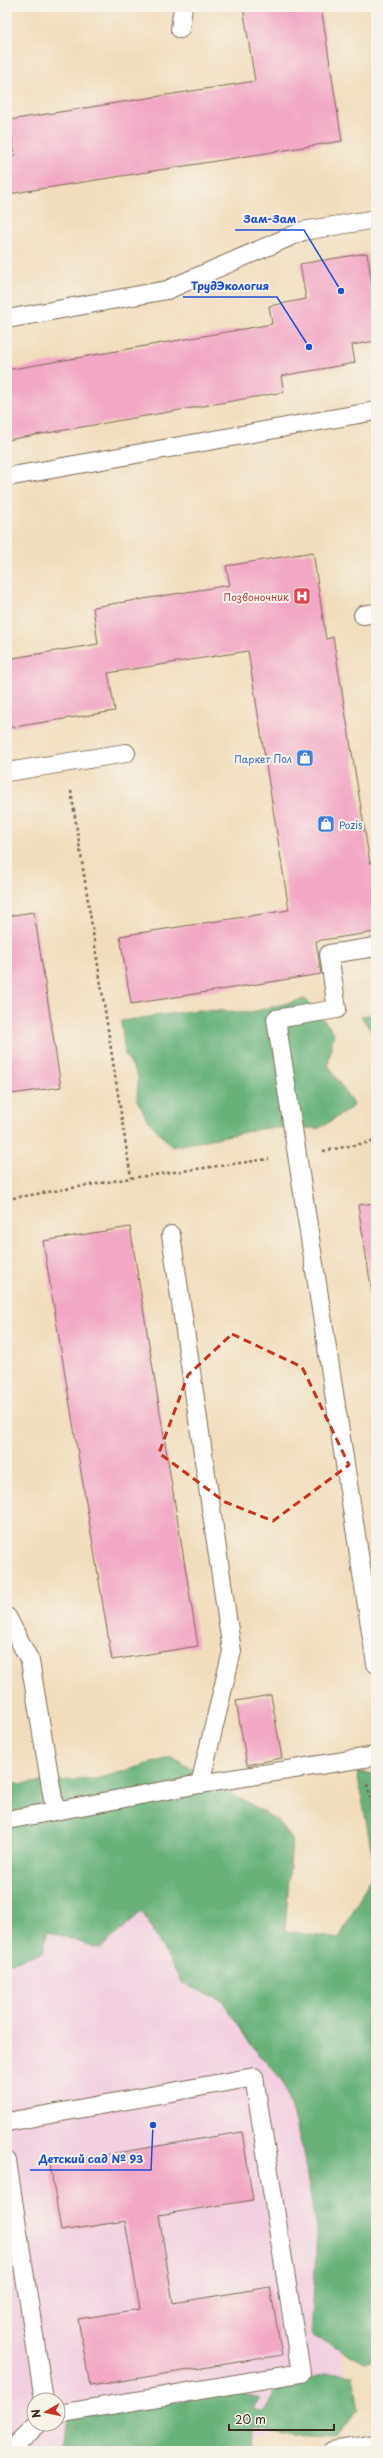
<svg xmlns="http://www.w3.org/2000/svg" width="383" height="2458" font-family="'Playpen Sans',sans-serif">
  <style>
    .built { fill: #f2cfe1; fill-rule: evenodd }
    .forest { fill: #68b27a; stroke: #526e4c }
    .building { fill: #f2a7c5 }
    .lines { fill: none; stroke-linecap: round; stroke-linejoin: round }
    .lane-casing { stroke: #7b6955; stroke-width: 20 }
    .path { stroke: #7b6955; stroke-width: 2.5; stroke-dasharray: 3 3; stroke-linecap: butt }
    .lane { stroke: #fff; stroke-width: 18 }
    .marked { fill: none; stroke: #c8321e; stroke-width: 3; stroke-dasharray: 8 5; stroke-linejoin: round }
    .labels { text-anchor: middle; dominant-baseline: central; stroke-width: 4; stroke-linejoin: round; paint-order: stroke }
    .health-label { font-size: 10px; fill: #be3a42; stroke: #f7f3e8; text-anchor: end }
    .shop-label { font-size: 10px; fill: #366cbe; stroke: #f7f3e8; text-anchor: end }
    .leader { fill: none; stroke: #1d4ed8; stroke-width: 1.5 }
    .callout-dot { fill: #1d4ed8; stroke: #f7f3e8; stroke-width: 1.5 }
    .callout-label { font-size: 11px; text-anchor: middle; font-weight: bold; fill: #1d4ed8; stroke: #f7f3e8; stroke-width: 4; stroke-linejoin: round; paint-order: stroke }
  </style>
  <rect width="100%" height="100%" fill="#f7f3e8"/>
  <filter id="ink" filterUnits="userSpaceOnUse"><feTurbulence type="fractalNoise" baseFrequency=".025" numOctaves="2"/><feDisplacementMap in="SourceGraphic" scale="8" xChannelSelector="R" yChannelSelector="G"/><feConvolveMatrix kernelMatrix="1 2 1 2 8 2 1 2 1" color-interpolation-filters="sRGB"/></filter>
  <filter id="wash" filterUnits="userSpaceOnUse"><feTurbulence type="fractalNoise" baseFrequency=".012" numOctaves="4" result="noise"/><feDisplacementMap in="SourceGraphic" scale="16" xChannelSelector="R" yChannelSelector="G"/><feGaussianBlur stdDeviation="0.9" result="paint"/><feColorMatrix in="noise" values="0 0 0 0 0 0 0 0 0 0 0 0 0 0 0 0 0 1.4 0 .05"/><feComposite in="paint" operator="in"/></filter>
  <g filter="url(#wash)">
    <rect width="100%" height="100%" fill="#f1ddbc"/>
    <!-- built -->
    <g class="built">
      <path d="M7,1093l8,45 -8,3z"/>
      <path d="M238,1802l117,616 -173,33h-175v-602zM34,2400h24v24h-24z"/>
    </g>
    <!-- forest -->
    <g class="forest">
      <path d="M305,999l29,33 -6,33 26,41 -34,22h-55l-93,19 -25,-28 -10,-19 1,-24 -13,-22 -4,-33 76,-11 54,2z"/>
      <path d="M376,1014v25l-15,-23z"/>
      <path d="M172,1757l105,63 15,19 -7,92 54,8 36,-70 -18,-97 19,2v587l-12,1 -53,-27 6,-101 -15,-87 -19,-66 -33,-37 -28,-44 -40,-17 -40,-72 -42,38 -52,-18 -5,21 -36,12v-187l9,7 85,-6z"/>
      <path d="M329,2373l24,2 6,34 -24,30 -28,-1 -53,-11 -1,24h-194l11,-33 161,-26 29,6 -7,10 10,5 15,-25z"/>
    </g>
    <g id="blocks">
      <!-- building -->
      <g class="building">
        <path d="M243,7h78l21,134 -334,53 -1,-37 8,-1 -6,-36 246,-39z"/>
        <path d="M367,253l9,53v35l-24,4 3,18 -74,13 3,16 -277,48v-70l265,-46 -3,-18 37,-7 -6,-35z"/>
        <path d="M313,552l13,87 7,-2 37,226 6,-1v70l-60,9 5,33 -190,30 -11,-68 169,-26 -41,-259 -140,22 7,38 -108,17v-69l91,-15 -5,-37 137,-22 -4,-19z"/>
        <path d="M34,912l27,175 -50,7 -4,-29v-149z"/>
        <path d="M376,1203v109h-1l-17,-107z"/>
        <path d="M130,1227l68,419 -86,14 -69,-419z"/>
        <path d="M271,1695l11,63 -35,7 -11,-64z"/>
        <path d="M242,2132l11,68 -94,15 14,88 97,-16 12,68 -192,31 -12,-67 62,-10 -15,-88 -64,10 -11,-67z"/>
        <path d="M7,2418l5,22h-5z"/>
      </g>
    </g>
  </g>
  <g filter="url(#ink)">
    <use href="#blocks" fill-opacity="0" stroke="#7b6955" stroke-width="1"/>
    <g class="lines">
      <defs>
        <g id="lane">
          <path d="M180,29l3,-22"/>
          <path d="M7,319l160,-29 136,-59 73,-12"/>
          <path d="M7,477l369,-66"/>
          <path d="M363,615l13,-2"/>
          <path d="M7,772l119,-19"/>
          <path d="M376,947l-47,7 8,55 -61,10 100,645"/>
          <path d="M171,1235l61,416 -32,133"/>
          <path d="M7,1617l23,44 25,150 -48,9"/>
          <path d="M55,1811l145,-27 176,-28"/>
          <path d="M7,2122l247,-45 47,296 -243,41"/>
          <path d="M7,2161l37,239"/>
          <path d="M10,2451l28,-27"/>
          <path d="M332,2451l44,-7"/>
        </g>
      </defs>
      <!-- lane casing -->
      <use href="#lane" class="lane-casing"/>
      <!-- path -->
      <g class="path">
        <path d="M71,791l60,387"/>
        <path d="M323,1151l53,-10"/>
        <path d="M7,1199l124,-21 138,-19"/>
        <path d="M367,1784l9,40"/>
      </g>
      <!-- lane -->
      <use href="#lane" class="lane"/>
    </g>
  </g>
  <!-- marked area -->
  <path class="marked" d="M232,1334l70,33 47,98 -76,56 -48,-19 -66,-49 29,-78z"/>
  <!-- icons -->
  <defs>
    <symbol id="hospital-square" viewBox="-11 -11 22 22"><rect x="-9" y="-9" width="18" height="18" rx="4" fill="#e0444e" stroke="#f7f3e8"/><path d="M-5-5h3v3.5h4V-5h3V5h-3V1.5h-4V5h-3Z" fill="#fff"/></symbol>
    <symbol id="shop-square" viewBox="-11 -11 22 22"><rect x="-9" y="-9" width="18" height="18" rx="4" fill="#3f7fe0" stroke="#f7f3e8"/><path d="M-5-2.5h2.3a2.7 3.5 0 0 1 5.4 0H5L5.5 6h-11ZM-1.5-2.5h3a1.5 2.3 0 0 0-3 0Z" fill="#fff"/></symbol>
  </defs>
  <g fill-rule="evenodd">
    <use href="#hospital-square" x="292" y="586" width="20" height="20"/>
    <use href="#shop-square" x="295" y="748" width="20" height="20"/>
    <use href="#shop-square" x="316" y="814" width="20" height="20"/>
  </g>
  <g class="labels">
    <!-- health labels -->
    <g class="health-label">
      <text x="289" y="596">Позвоночник</text>
    </g>
    <!-- shop labels -->
    <g class="shop-label">
      <text x="292" y="758">Паркет Пол</text>
      <text x="339" y="824" text-anchor="start">Pozis</text>
    </g>
  </g>
  <!-- callouts -->
  <path class="leader" d="M341 291L304 230H235M309 347L277 297H183M153 2125L151 2170H30"/>
  <g class="callout-dot">
    <circle cx="341" cy="291" r="4"/>
    <circle cx="309" cy="347" r="4"/>
    <circle cx="153" cy="2125" r="4"/>
  </g>
  <g class="callout-label">
    <text x="270" y="223">Зам-Зам</text>
    <text x="230" y="290">ТрудЭкология</text>
    <text x="91" y="2163">Детский сад № 93</text>
  </g>
  <!-- margin -->
  <rect width="383" height="2458" fill="none" stroke="#f7f3e8" stroke-width="24"/>
  <!-- north arrow -->
  <g transform="translate(46 2412) rotate(261)"><circle r="19" fill="#f7f3e8" stroke="#aca397"/>
  <path d="M0-3L7 15L0 10L-7 15Z" fill="#c8321e"/>
  <text y="-6" font-size="11" font-weight="bold" text-anchor="middle" fill="#3b2a1e">N</text>
  </g>
  <!-- scale -->
  <path d="M229 2424v6h105v-6" fill="none" stroke="#3b2a1e" stroke-width="2"/>
  <text x="235" y="2424" font-size="12" fill="#3b2a1e" stroke="#f7f3e8" stroke-width="3" paint-order="stroke">20 m</text>
</svg>
